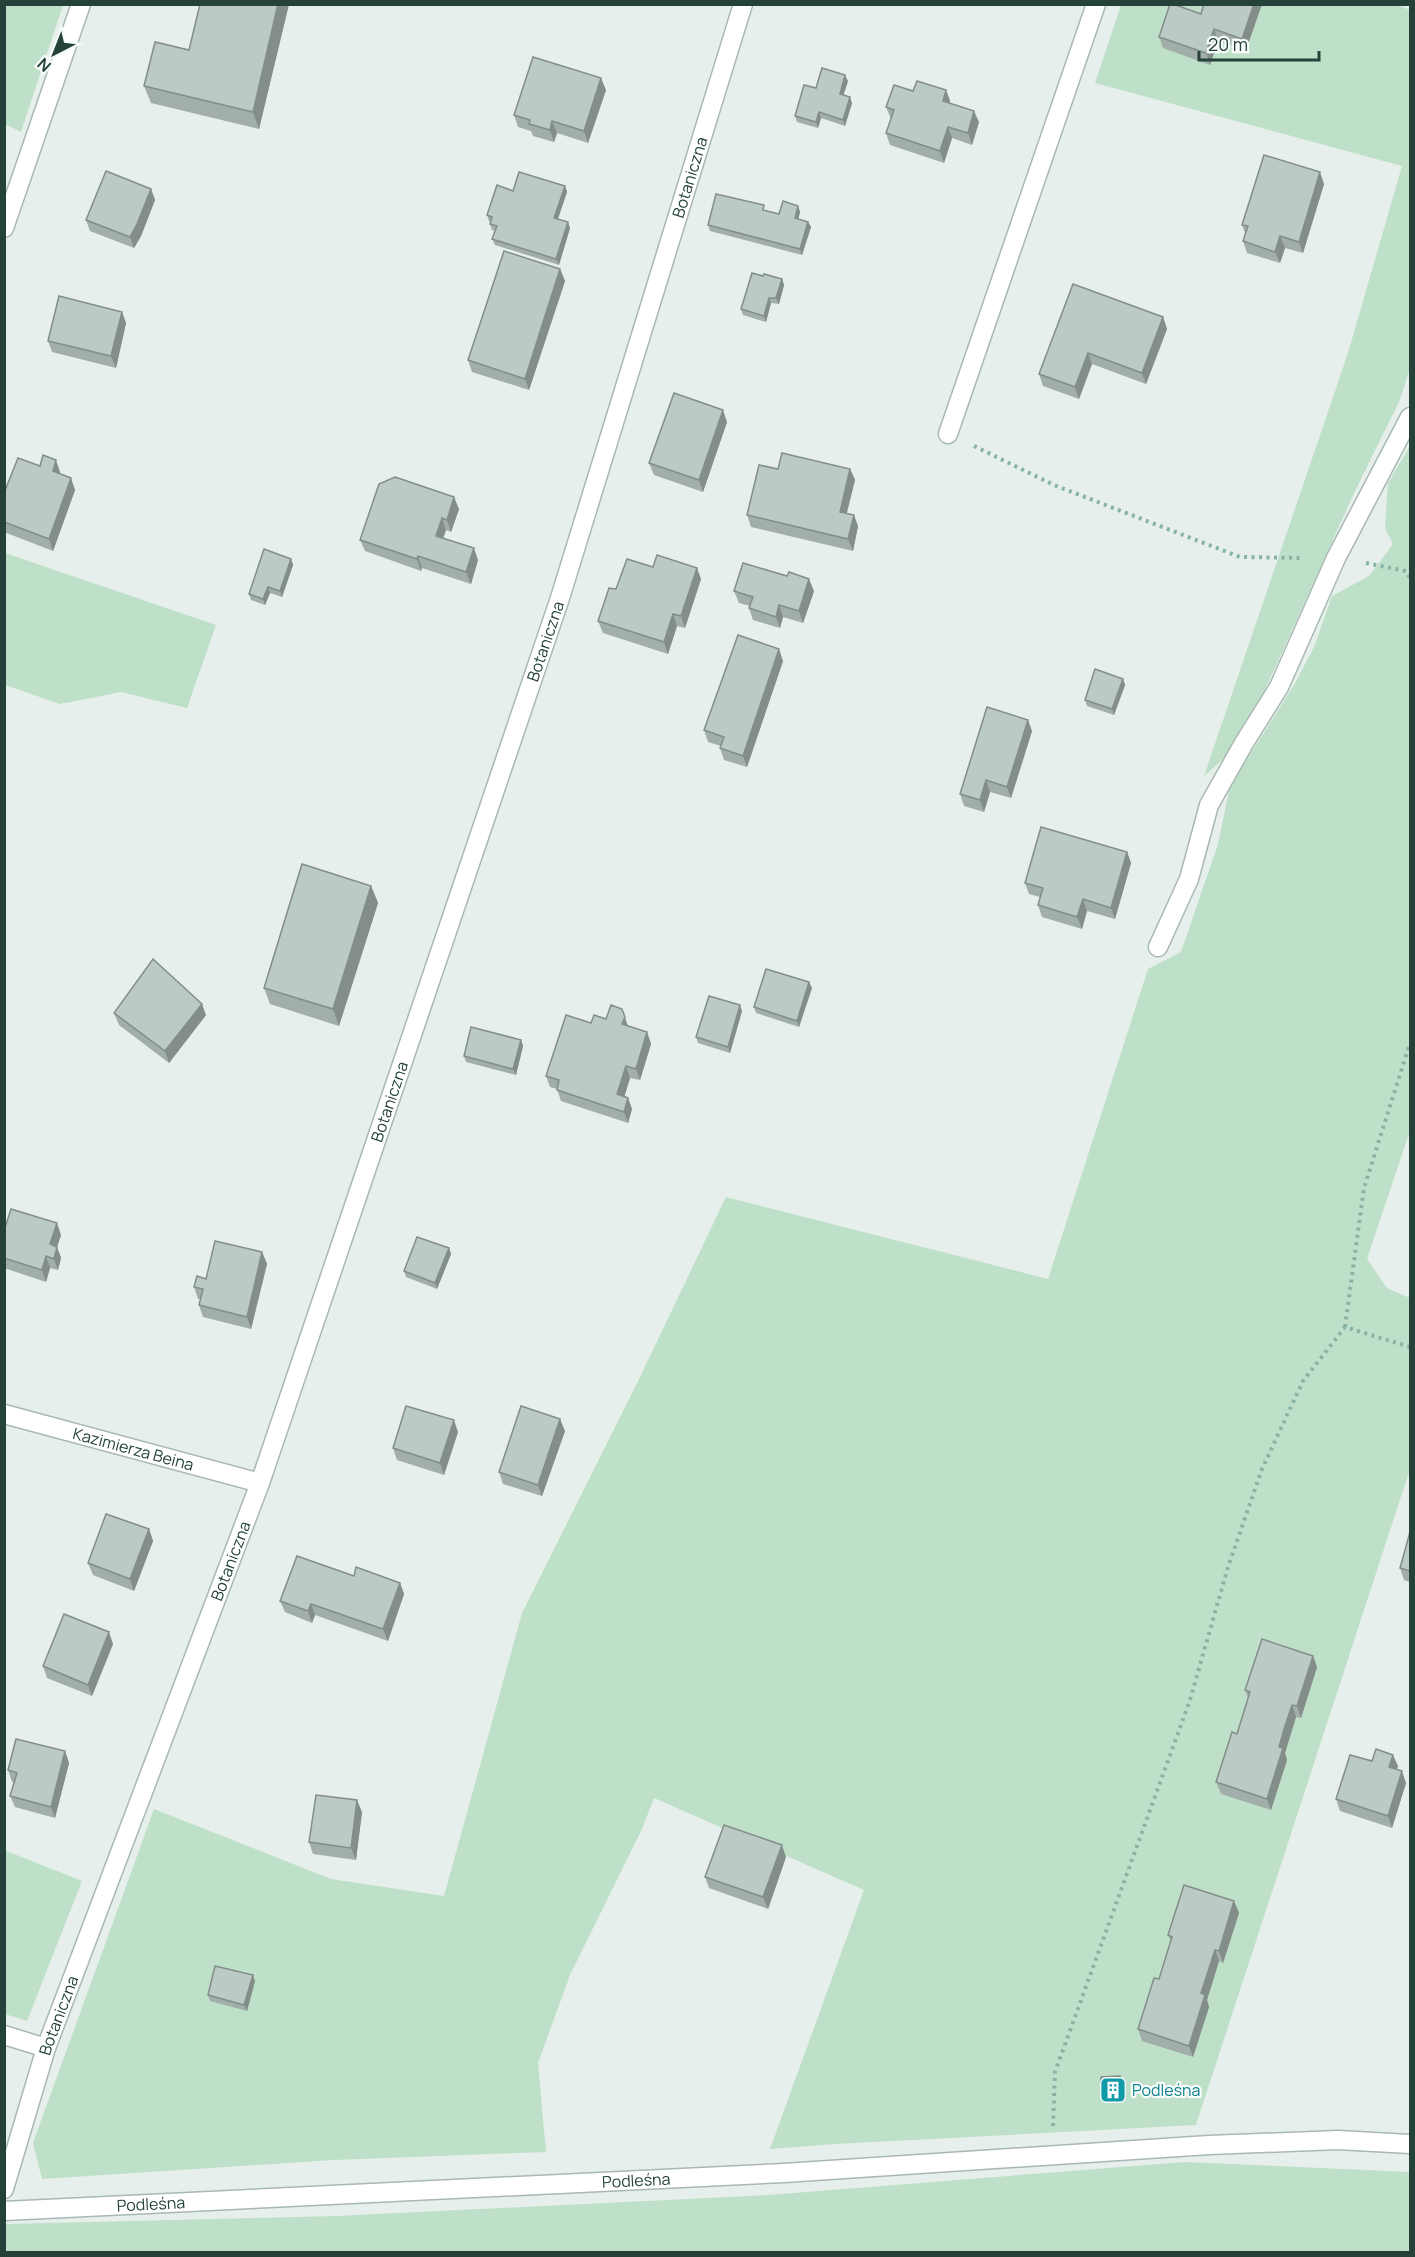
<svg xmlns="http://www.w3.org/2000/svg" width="1415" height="2257" font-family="Manrope,sans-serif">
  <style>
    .green { fill: #bfe0c8 }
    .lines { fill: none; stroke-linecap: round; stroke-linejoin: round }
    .minor-casing { stroke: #a8b8b2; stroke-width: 21 }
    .path { stroke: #86b3a5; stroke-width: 4; stroke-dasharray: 3 4.5; stroke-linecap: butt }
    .minor { stroke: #fff; stroke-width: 18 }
    .wall { fill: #a1aea9 }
    .shaded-wall { fill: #838d89 }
    .building { fill: #bbcac4; stroke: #838d89; stroke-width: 1.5 }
    .labels { text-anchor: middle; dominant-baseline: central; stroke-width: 4.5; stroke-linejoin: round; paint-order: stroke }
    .street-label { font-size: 16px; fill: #24423a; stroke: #f7fbf9 }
    .culture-label { font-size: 16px; fill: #0d838f; stroke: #f7fbf9; text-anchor: start }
  </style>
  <rect width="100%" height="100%" fill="#e6efeb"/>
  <!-- green -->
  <g class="green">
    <path d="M1395,4l15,6v359l-11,33 -44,89 -101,223 -33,47 -17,15 144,-423 54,-187 -307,-83 26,-78z"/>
    <path d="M4,5h59l-42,127 -16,-8z"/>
    <path d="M1410,446v685l-43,128 20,29 23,10v171l-214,656 -360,19 -66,5 94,-259 -210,-92 -12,31 -72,146 -32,88 8,89 -212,8 -292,19 -9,-36 121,-334 177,70 113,17 78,-283 118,-236 86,-180 322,82 100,-310 33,-17 37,-108 12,-58 64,-101 20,-38 18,-51 37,-20 24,-32 -8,-16 3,-45z"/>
    <path d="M5,553l211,72 -29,83 -66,-16 -61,12 -55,-19z"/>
    <path d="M4,1850l78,31 -55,140 -22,-7z"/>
    <path d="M1185,2162l225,10v80h-1405v-28l332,-8 431,-21z"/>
  </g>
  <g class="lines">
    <defs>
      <g id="minor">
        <path d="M4,228l77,-224"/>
        <path d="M948,434l148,-430"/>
        <path d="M1158,947l31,-68 20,-74 35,-62 35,-56 57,-129 74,-141"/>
        <path id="s1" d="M4,1414l256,69"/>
        <path d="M4,2035l42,13"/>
        <path id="s2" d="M4,2189l42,-141 214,-565 300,-885 183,-594"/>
        <path id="s3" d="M4,2211l780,-38 425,-28 129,-5 72,4"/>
      </g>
    </defs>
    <!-- minor casing -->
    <use href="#minor" class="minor-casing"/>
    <!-- path -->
    <g class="path">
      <path d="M974,446l80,39 186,72 64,1"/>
      <path d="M1366,563l40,8 4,7"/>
      <path d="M1345,1327l19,-139 46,-145"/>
      <path d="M1053,2126l2,-54 135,-372 38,-133 34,-98 41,-88 42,-54 65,20"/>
    </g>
    <!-- minor -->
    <use href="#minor" class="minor"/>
  </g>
  <!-- wall -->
  <g class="wall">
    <path d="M289,4l-30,125 -108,-26 -7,-17 45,-36z"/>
    <path d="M1262,4l-16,46 -28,-9 -8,24 -47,-17 -4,-11 42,-23z"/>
    <path d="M848,81l-5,14 9,8 -7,23 -24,-8 -3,10 -21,-6 -2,-6 21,-28z"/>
    <path d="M606,90l-18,53 -31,-10 -3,9 -21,-6 -2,-5 -13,-4 -4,-12z"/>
    <path d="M946,90l4,11v2l29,19 -7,23 -20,-7 -8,25 -54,-18 -4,-12 5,-14 -5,-12 27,-16z"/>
    <path d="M1324,184l-21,69 -18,-5 -5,15 -33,-10 -4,-12 2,-8 -3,-8z"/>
    <path d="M565,186l2,6 -9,27 12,9 -11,37 -64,-20 -3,-6 3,-8 -3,-1 -2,-6 1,-2 -2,-1 -2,-6 26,-24z"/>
    <path d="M151,189l4,11 -14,36 -7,12 -44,-17 -4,-11z"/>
    <path d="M798,206l2,6 -2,7 10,3 3,5 -9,28 -92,-24 -2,-6 58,-14 13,3z"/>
    <path d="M560,269l5,12 -36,109 -57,-18 -4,-12z"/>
    <path d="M763,276l19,3 2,6 -5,19 -8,-1 -5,19 -23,-7 -2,-6z"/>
    <path d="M122,312l4,11 -10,45 -64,-16 -4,-11z"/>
    <path d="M1163,317l4,12 -21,55 -54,-20 -13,35 -36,-13 -4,-12z"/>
    <path d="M727,422l-24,70 -49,-17 -5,-12z"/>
    <path d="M40,466l20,6v2l15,16 -22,61 -49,-19v-39z"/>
    <path d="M778,469h72l5,11 -8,33 11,13 -5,25 -102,-24 -4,-12z"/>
    <path d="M459,509l-8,23 -5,-2 -3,8 35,22 -7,24 -49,-16 -1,3 -56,-20 -5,-11z"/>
    <path d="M291,559l2,6 -11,32 -12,-4 -5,12 -14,-5 -2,-6z"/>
    <path d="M653,567l48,12 -16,49 -8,-2 -9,28 -65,-21 -5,-12z"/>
    <path d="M734,591h80l-11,32 -20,-6 -3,11 -27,-8 -4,-12 1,-2 -11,-3z"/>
    <path d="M783,661l-36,106 -23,-7 -4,-12 1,-2 -13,-4 -4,-12z"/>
    <path d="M1123,679l2,6 -11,30 -27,-9 -2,-6z"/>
    <path d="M1032,731l-21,67 -21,-6 -6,20 -20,-6 -4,-12z"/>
    <path d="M1127,852l4,11 -16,56 -28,-8 -5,18 -40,-12 -4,-12 2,-8 -11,-3 -4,-11z"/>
    <path d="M371,886l7,17 -39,123 -69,-22 -6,-16z"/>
    <path d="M812,988l-13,39 -43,-14 -2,-6z"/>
    <path d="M742,1011l-12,42 -32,-10 -2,-6z"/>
    <path d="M114,1013l92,2 -37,48 -50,-38z"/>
    <path d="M628,1026l19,6 4,12 -11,36 -10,-2 -6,18 4,2 4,11 -4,14 -67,-22 -4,-12 -7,-2 -4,-11z"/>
    <path d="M521,1040l2,6 -7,29 -50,-13 -2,-6z"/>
    <path d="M4,1231l57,4 -4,12 4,11 -3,12 -8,-2 -4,14 -42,-14z"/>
    <path d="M449,1248l2,6 -14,35 -31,-12 -2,-6z"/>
    <path d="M262,1252l5,12 -16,65 -48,-12 -4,-12 2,-6h-3l-4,-12 12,-8z"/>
    <path d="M565,1431l-23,65 -39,-12 -4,-12z"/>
    <path d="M458,1432l-14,43 -47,-15 -4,-12z"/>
    <path d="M149,1529l4,12 -19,50 -41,-16 -5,-12z"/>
    <path d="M1410,1532v50l-6,-2 -4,-12z"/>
    <path d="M354,1576l46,7 4,11 -16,47 -73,-26 -3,8 -27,-11 -5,-11z"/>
    <path d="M113,1644l-21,52 -45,-18 -4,-12z"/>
    <path d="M1313,1656l4,11 -16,51 -5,-1 -11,36 2,7 -16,50 -50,-16 -5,-12 21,-48 11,-36 -3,-8z"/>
    <path d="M65,1751l4,12 -14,55 -40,-11 -5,-11 4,-14h-2l-4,-12z"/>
    <path d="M1372,1761l26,5 -2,3 10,14 -14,45 -52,-17 -4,-12z"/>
    <path d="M362,1812l-6,48 -43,-6 -4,-12z"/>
    <path d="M786,1857l-18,52 -59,-21 -4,-11z"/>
    <path d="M1234,1901l5,12 -16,50 -4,-2 -12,39 2,7 -16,50 -51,-16 -4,-12 21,-50 12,-37 -3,-7z"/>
    <path d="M255,1981l-8,30 -37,-10 -2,-6z"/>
    <path d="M1122,2082l1,16h-20l-2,-6z"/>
  </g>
  <!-- shaded-wall -->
  <g class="shaded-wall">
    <path d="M278,4h11l-30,125 -6,-17z"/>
    <path d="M1254,4h8l-16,46 -4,-11z"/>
    <path d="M1214,29l4,12 -8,24 -4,-12z"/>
    <path d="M845,75l3,6 -6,19 -2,-6z"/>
    <path d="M601,78l5,12 -18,53 -4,-12z"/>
    <path d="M946,90l4,11 -3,12 -4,-12z"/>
    <path d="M850,97l2,6 -7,23 -2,-6z"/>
    <path d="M974,111l5,11 -7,23 -4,-12z"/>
    <path d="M819,112l2,6 -3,10 -2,-6z"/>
    <path d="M552,121l5,12 -3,9 -4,-12z"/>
    <path d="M948,127l4,11 -8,25 -4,-12z"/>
    <path d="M1320,172l4,12 -21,69 -4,-11z"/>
    <path d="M565,186l2,6 -11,32 -2,-6z"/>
    <path d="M151,189l4,11 -14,36 -7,12 -4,-11z"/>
    <path d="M798,206l2,6 -3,12 -2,-6z"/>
    <path d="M568,222l2,6 -11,37 -3,-6z"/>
    <path d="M808,222l3,5 -9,28 -2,-6z"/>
    <path d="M1280,236l5,12 -5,15 -5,-11z"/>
    <path d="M560,269l5,12 -36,109 -4,-11z"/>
    <path d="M782,279l2,6 -5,19 -3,-6z"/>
    <path d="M769,298l2,5 -5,19 -2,-6z"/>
    <path d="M122,312l4,11 -10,45 -5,-12z"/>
    <path d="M1163,317l4,12 -21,55 -4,-11z"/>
    <path d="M1088,353l4,11 -13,35 -4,-12z"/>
    <path d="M723,410l4,12 -24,70 -4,-12z"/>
    <path d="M56,460l4,12 -2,11 -5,-12z"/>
    <path d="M850,469l5,11 -11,43 -4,-11z"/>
    <path d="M71,478l4,12 -22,61 -4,-12z"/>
    <path d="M454,497l5,12 -8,23 -4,-12z"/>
    <path d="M854,515l4,11 -5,25 -5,-12z"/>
    <path d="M442,518l4,12 -6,17 -4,-11z"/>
    <path d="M474,548l4,12 -7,24 -5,-12z"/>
    <path d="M418,556l4,12 -1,3 -4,-12z"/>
    <path d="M291,559l2,6 -11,32 -2,-6z"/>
    <path d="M697,568l4,11 -16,49 -4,-12z"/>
    <path d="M809,579l5,12 -11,32 -4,-12z"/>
    <path d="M268,587l2,6 -5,12 -2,-6z"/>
    <path d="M779,605l4,12 -3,11 -4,-11z"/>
    <path d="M673,614l4,12 -9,28 -4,-12z"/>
    <path d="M779,649l4,12 -36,106 -4,-11z"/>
    <path d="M1123,679l2,6 -11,30 -2,-6z"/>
    <path d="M1028,720l4,11 -21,67 -4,-11z"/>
    <path d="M986,780l4,12 -6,20 -4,-12z"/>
    <path d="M1127,852l4,11 -16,56 -4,-11z"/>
    <path d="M371,886l7,17 -39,123 -6,-17z"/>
    <path d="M1083,899l4,12 -5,18 -5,-12z"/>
    <path d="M809,982l3,6 -13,39 -2,-6z"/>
    <path d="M202,1004l4,11 -37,48 -4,-12z"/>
    <path d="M740,1005l2,6 -12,42 -2,-6z"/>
    <path d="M622,1009l7,20 -7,-5z"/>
    <path d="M647,1032l4,12 -11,36 -4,-11z"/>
    <path d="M521,1040l2,6 -7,29 -3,-6z"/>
    <path d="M626,1066l4,12 -8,27 -5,-11z"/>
    <path d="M628,1098l4,11 -4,14 -4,-11z"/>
    <path d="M57,1223l4,12 -7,21 -4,-12z"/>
    <path d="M57,1247l4,11 -3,12 -4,-11z"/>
    <path d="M449,1248l2,6 -14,35 -2,-6z"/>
    <path d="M262,1252l5,12 -16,65 -4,-12z"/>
    <path d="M46,1256l4,12 -4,14 -4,-12z"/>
    <path d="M560,1419l5,12 -23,65 -4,-11z"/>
    <path d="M454,1420l4,12 -14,43 -4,-12z"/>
    <path d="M149,1529l4,12 -19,50 -4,-12z"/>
    <path d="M400,1583l4,11 -16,47 -5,-12z"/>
    <path d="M311,1604l4,11 -3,8 -4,-12z"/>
    <path d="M109,1632l4,12 -21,52 -4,-11z"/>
    <path d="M1313,1656l4,11 -16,51 -4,-12z"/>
    <path d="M1292,1705l4,12 -11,36 2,7 -16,50 -4,-11 12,-52z"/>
    <path d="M65,1751l4,12 -14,55 -4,-11z"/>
    <path d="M1393,1755l5,11 -4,13 -5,-12z"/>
    <path d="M1402,1771l4,12 -14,45 -4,-12z"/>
    <path d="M357,1800l5,12 -6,48 -5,-12z"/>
    <path d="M782,1845l4,12 -18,52 -5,-12z"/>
    <path d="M1234,1901l5,12 -16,50 -4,-12z"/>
    <path d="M1215,1950l4,11 -12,39 2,7 -16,50 -4,-11 12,-53z"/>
    <path d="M253,1975l2,6 -8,30 -3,-6z"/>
    <path d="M1120,2076l2,6 1,16 -2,-6z"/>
  </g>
  <!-- building -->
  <g class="building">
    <path d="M200,4h78l-25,108 -109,-26 11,-44 34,8z"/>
    <path d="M1170,4h3l28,10 3,-10h50l-12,35 -28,-10 -8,24 -47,-16z"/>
    <path d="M533,57l68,21 -17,53 -32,-10 -2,9 -21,-6 1,-4 -16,-5z"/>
    <path d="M822,68l23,7 -5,19 10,3 -7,23 -24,-8 -3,10 -21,-6 9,-31 12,3z"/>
    <path d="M917,81l29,9 -3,11 31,10 -6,22 -20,-6 -8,24 -54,-18 8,-23 -8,-3 8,-22 19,6z"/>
    <path d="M1264,155l56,17 -21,70 -19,-6 -5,16 -32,-11 5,-15 -6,-1z"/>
    <path d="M106,171l45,18 -14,35 -7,13 -44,-17z"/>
    <path d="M519,172l46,14 -11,32 14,4 -12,37 -64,-20 5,-13 -7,-2 2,-7 -5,-2 10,-30 16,6z"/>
    <path d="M716,194l48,11 -1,5 16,4 4,-13 15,5 -3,12 13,4 -8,27 -92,-24z"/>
    <path d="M504,251l56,18 -35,110 -57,-19z"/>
    <path d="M752,273l11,3 1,-2 18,5 -6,19h-7l-5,18 -23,-7z"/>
    <path d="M1073,284l90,33 -21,56 -54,-20 -13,34 -36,-13z"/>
    <path d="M59,296l63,16 -11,44 -63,-15z"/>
    <path d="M674,393l49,17 -24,70 -50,-17z"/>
    <path d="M782,453l68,16 -10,43 14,3 -6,24 -101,-24 12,-50 19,4z"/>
    <path d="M43,455l13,5 -3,11 18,7 -22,61 -45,-17v-29l14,-35 22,8z"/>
    <path d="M395,477l59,20 -7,23 -5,-2 -6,18 38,12 -8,24 -48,-16 -1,3 -57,-19 19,-56z"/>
    <path d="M264,549l27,10 -11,32 -12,-4 -5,12 -14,-5z"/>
    <path d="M657,555l40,13 -16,48 -8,-2 -9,28 -66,-21 11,-33 7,1 11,-30 26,8z"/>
    <path d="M743,563l44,13 2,-4 20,7 -10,32 -20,-6 -3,12 -27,-9 4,-11 -19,-6z"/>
    <path d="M738,635l41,14 -36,107 -23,-8 4,-11 -20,-7z"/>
    <path d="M1095,669l28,10 -11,30 -27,-9z"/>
    <path d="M987,707l41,13 -21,67 -21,-7 -6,20 -20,-6z"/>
    <path d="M1041,827l86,25 -16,56 -28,-9 -6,18 -39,-12 5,-17 -18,-5z"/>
    <path d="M302,864l69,22 -38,123 -69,-21z"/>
    <path d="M153,959l49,45 -37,47 -51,-38z"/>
    <path d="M766,969l43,13 -12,39 -43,-14z"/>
    <path d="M709,996l31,9 -12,42 -32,-10z"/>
    <path d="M611,1005l11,4 3,8 -3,7 25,8 -11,37 -10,-3 -9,28 11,4 -4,14 -67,-22 2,-10 -13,-4 20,-61 25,8 3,-8 12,4z"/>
    <path d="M471,1027l50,13 -8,29 -49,-13z"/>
    <path d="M11,1209l46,14 -7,21 7,3 -3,12 -8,-3 -4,14 -38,-12v-27z"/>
    <path d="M417,1237l32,11 -14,35 -31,-12z"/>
    <path d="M215,1241l47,11 -15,65 -48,-12 4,-16 -9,-2 3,-11 9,3z"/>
    <path d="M406,1406l48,14 -14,43 -47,-15z"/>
    <path d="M521,1406l39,13 -22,66 -39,-13z"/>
    <path d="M106,1514l43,15 -19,50 -42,-16z"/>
    <path d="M1410,1532v39l-10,-3z"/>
    <path d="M297,1556l57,20 2,-9 44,16 -17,46 -72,-25 -3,7 -28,-10z"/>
    <path d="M64,1614l45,18 -21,53 -45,-19z"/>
    <path d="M1262,1639l51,17 -16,50 -5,-1 -7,21 -6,21 4,1 -16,51 -51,-17 16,-50 5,2 13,-42 -5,-2z"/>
    <path d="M16,1739l49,12 -14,56 -41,-11 7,-23 -9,-3z"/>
    <path d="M1376,1749l17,6 -4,12 13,4 -14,45 -52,-17 14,-44 22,6z"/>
    <path d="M316,1795l41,5 -6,48 -42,-6z"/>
    <path d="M724,1825l58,20 -19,52 -58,-20z"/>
    <path d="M1184,1885l50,16 -15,50 -4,-1 -14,43 4,2 -16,51 -51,-17 16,-51 5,1 13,-42 -4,-2z"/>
    <path d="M215,1966l38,9 -9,30 -36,-10z"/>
    <path d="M1120,2076l1,16h-20v-15z"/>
  </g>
  <!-- icons -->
  <defs>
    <symbol id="building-square" viewBox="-11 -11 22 22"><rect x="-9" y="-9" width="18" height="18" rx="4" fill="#0f9aa8" stroke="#f7fbf9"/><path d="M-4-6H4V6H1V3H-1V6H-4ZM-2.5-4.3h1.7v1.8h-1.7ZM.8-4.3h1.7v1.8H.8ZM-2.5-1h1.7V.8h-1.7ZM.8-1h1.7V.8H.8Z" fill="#fff"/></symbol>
  </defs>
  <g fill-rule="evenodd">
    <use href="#building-square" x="1098" y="2075" width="30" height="30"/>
  </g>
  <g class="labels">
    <!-- street labels -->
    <g class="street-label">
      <text stroke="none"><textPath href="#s2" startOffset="2126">Botaniczna</textPath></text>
      <text stroke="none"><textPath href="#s2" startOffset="1640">Botaniczna</textPath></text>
      <text stroke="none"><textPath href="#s2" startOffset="1154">Botaniczna</textPath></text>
      <text stroke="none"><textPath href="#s1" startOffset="134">Kazimierza Beina</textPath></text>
      <text stroke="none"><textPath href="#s2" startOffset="668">Botaniczna</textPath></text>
      <text stroke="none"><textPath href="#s2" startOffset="182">Botaniczna</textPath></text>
      <text stroke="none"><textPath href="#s3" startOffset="633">Podleśna</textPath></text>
      <text stroke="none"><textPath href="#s3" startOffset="147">Podleśna</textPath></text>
    </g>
    <!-- culture labels -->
    <g class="culture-label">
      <text x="1132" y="2090">Podleśna</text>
    </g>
  </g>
  <!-- border -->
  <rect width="1415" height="2257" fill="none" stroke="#24423a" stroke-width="12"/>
  <!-- north arrow -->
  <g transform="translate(54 54) rotate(222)" stroke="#f7fbf9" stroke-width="4.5" paint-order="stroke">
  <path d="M0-4.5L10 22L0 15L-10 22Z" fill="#24423a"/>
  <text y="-9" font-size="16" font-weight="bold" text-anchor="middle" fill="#24423a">N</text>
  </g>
  <!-- scale -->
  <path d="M1199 51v9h120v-9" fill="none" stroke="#24423a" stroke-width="3"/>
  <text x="1208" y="51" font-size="18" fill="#24423a" stroke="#f7fbf9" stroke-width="4.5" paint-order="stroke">20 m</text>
</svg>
